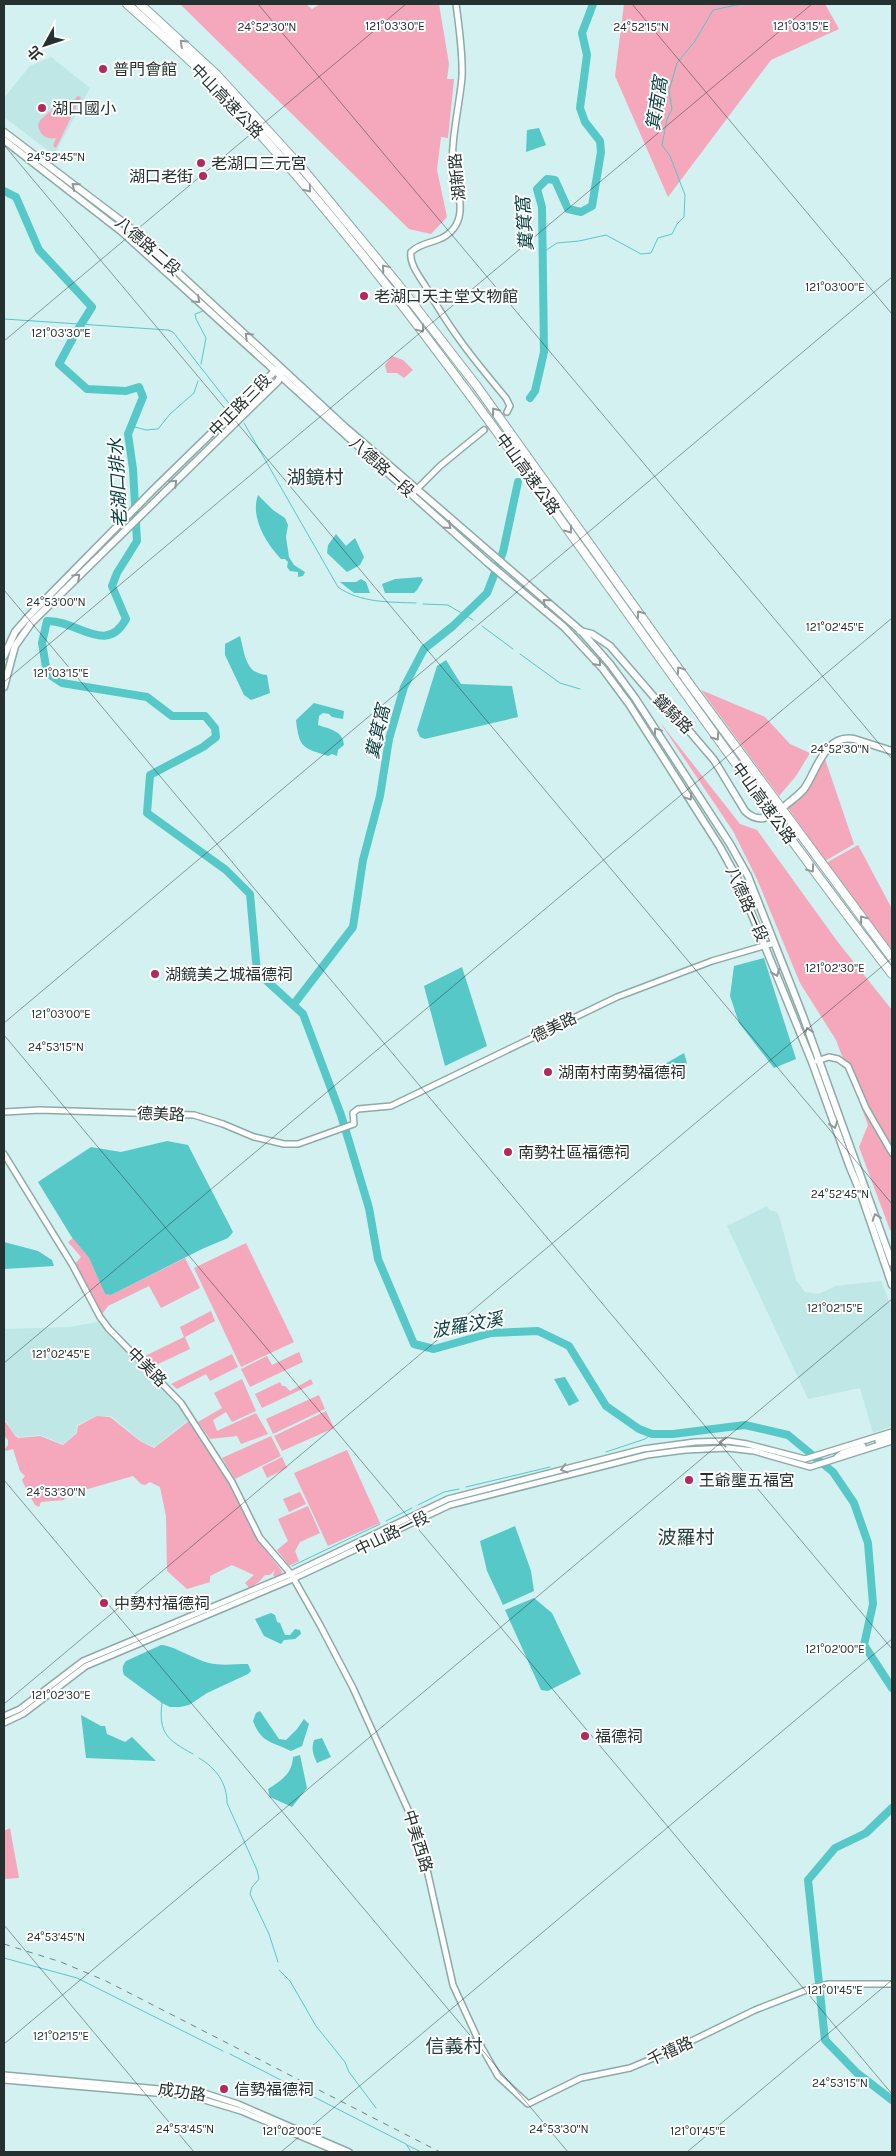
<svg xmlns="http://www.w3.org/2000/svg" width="896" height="2156" font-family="Karla,'Noto Sans TC',sans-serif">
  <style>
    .built { fill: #bee7e6 }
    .green { fill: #f5a7bb }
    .water { fill: #56c8c8 }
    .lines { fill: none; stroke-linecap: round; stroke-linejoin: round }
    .stream { stroke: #56c8c8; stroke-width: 1 }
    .river { stroke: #56c8c8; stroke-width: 8 }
    .minor-tunnel { stroke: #afcbca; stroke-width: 5; stroke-dasharray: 5 2.5; stroke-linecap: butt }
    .minor-casing { stroke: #8daaa9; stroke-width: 8 }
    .major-casing { stroke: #8daaa9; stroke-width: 9 }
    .highway-casing { stroke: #8daaa9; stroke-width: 10 }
    .minor { stroke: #fff; stroke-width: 5 }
    .major { stroke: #fff; stroke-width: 6 }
    .highway { stroke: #fff; stroke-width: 8 }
    .rail { stroke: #708483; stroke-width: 1; stroke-dasharray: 6 6; stroke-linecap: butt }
    .oneway { stroke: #929898 }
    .ticks { fill: none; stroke: #253130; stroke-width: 1; stroke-opacity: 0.45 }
    .poi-dot { fill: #b5285e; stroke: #fff; stroke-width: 2 }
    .labels { text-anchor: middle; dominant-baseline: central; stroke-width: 4; stroke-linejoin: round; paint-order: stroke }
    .poi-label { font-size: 16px; fill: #253130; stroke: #fff; text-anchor: start }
    .street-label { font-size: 16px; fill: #253130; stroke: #fff }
    .water-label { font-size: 18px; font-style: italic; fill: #0a4141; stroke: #fff }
    .quarter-label { font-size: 19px; fill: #264141; stroke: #fff }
    .ticks-label { font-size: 12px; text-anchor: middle; fill: #253130; stroke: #fff; stroke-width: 4; stroke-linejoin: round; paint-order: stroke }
  </style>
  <rect width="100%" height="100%" fill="#d2f1f0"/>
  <!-- built -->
  <g class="built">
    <path d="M51,57l39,31 -36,67 -50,-38v-19l26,-32z"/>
    <path d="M767,1206l2,4 8,2 3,7 16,61 9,12 13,2 18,-8 45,-5 11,28v117l-19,7 -13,-45 -52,11 -81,-173z"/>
    <path d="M102,1321l78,83 9,15 -35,28 -13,-6 -30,-25h-14l-20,9 -1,8 -13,11 -23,-9 -21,2 -7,-4 -4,-10 -4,-3v-91l66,-2z"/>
  </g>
  <!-- green -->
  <g class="green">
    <path d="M180,4h126l6,5 8,-5h119l10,60 -2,15h7l-6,59 -7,-1 -4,33 10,47 -16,17 -22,-5z"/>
    <path d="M624,4h201l14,25 -68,31 -103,137 -53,-121z"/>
    <path d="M77,96l4,1 -25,51 -3,-2 3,-8c-10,2 -16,-3 -18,-13l2,-5 18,-15h7l5,6z"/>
    <path d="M392,356l11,4 10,10 -9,8 -7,-5h-10l-2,-8z"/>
    <path d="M701,690l64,27 25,27 20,9 -14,23 -17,20z"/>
    <path d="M659,721l81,103 17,6 80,111 55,69v221l-2,-1 -31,-83 9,-22 -32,-85 -36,-57 -43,-104 -24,-48z"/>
    <path d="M825,759l29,85 -29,17 -37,-53 19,-18z"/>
    <path d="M858,845l34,64v43l-66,-89z"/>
    <path d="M73,1238l16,20 16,36 6,1 74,-37 15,30 -39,20 -12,-22 -41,20 -8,11 -27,-51 8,-9 -13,-15z"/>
    <path d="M246,1243l48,99 -53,25 -47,-99z"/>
    <path d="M211,1311l4,10 -30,16 5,12 -36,17 -9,-10 39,-19 -4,-10z"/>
    <path d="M299,1352l4,10 -53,25 -9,-18 26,-13 5,9z"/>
    <path d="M232,1354l6,13 -28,14 -4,-7 -29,15 -6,-5z"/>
    <path d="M242,1379l14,32 -24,11 -6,-10 -13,8 4,11 39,-18 12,21 -27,10 -4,-8 -27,3 -12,-17 24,-14 -8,-15z"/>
    <path d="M311,1379l2,5 -51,24 -7,-14 25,-12 2,4h3l5,5z"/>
    <path d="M319,1395l6,14 -52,25 -7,-15z"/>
    <path d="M326,1411l8,17 -52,23 -8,-15z"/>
    <path d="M97,1416l13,1 30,24 14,7 36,-28 43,69 25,51 24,31 -1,3 -6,3 -2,-2 2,-5 -5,5h-5l-6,7 -10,6 -4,-5 9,-8 -22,-10 -22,11v6l-23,7 -20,-18 -1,-55 -6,-29 -10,-5 -5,3 -4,-1 -8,-8 -66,19 -3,5 -23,2 -2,5 -4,-2 -5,-9 -4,-1 1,-4 -5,-11 3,-4 -5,-5 -7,-22 -7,2 -1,-2 3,-4v-5l-4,-4v-15c6,5 7,12 14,17l22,-2 23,9 14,-12 1,-7z"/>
    <path d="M271,1436l10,20 -46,23 -13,-21z"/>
    <path d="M347,1450l33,73 -52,23 -34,-73z"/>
    <path d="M282,1457l5,11 -20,10 -5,-11z"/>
    <path d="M300,1492l6,12 -17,8 -6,-13z"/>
    <path d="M308,1506l12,27 -20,9 -5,9 4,10 -10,5 -12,-16 11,-9 -10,-22z"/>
    <path d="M10,1828l9,50 -15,1v-48z"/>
  </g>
  <!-- water -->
  <g class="water">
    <path d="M539,128l7,17 -20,7 1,-22z"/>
    <path d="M258,495l15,15 12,8 3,7 -2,12 3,20 5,8 11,7 -2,4 -5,1v-5l-8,-1 -3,-4 1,-5 -3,-3h-4c-15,-16 -31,-42 -23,-64z"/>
    <path d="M336,534l10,12 9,-8 9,19 -4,8 -13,7 -20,-19 1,-8z"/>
    <path d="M421,577l2,3 -6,10 -3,3h-29l-3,-9 13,-5z"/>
    <path d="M361,579l5,3 4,11h-16l-14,-11h16z"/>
    <path d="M240,636c5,18 5,38 27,39l3,18 -19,7 -7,-5 -19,-40v-11z"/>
    <path d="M446,660l15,24 51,2 6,31 -93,22 -5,-2 -3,-7 20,-64z"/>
    <path d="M314,703l30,8 -1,8 -11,-2 -3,-3 -6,-1 -4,3 -1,9c12,4 25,6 26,20l-6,5 -1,6 -5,-2 -4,2c-25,-8 -29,-8 -32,-36z"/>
    <path d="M764,958l32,101 -22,9 -35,-45 -9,-27 4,-30z"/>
    <path d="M462,967l25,79 -42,20 -21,-80z"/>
    <path d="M684,1053l3,10 -7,10 -12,3 -7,-2 -3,-6z"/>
    <path d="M167,1141l21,4 45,87 -5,6 -26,11 -91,46 -6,-1 -16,-36 -18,-22 -33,-54 53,-35 30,5z"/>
    <path d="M4,1242l34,9 14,9 2,6 -50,3z"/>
    <path d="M565,1377l14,24 -10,5 -15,-27z"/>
    <path d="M515,1526l16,45 3,20 -31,14 -16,-34 -7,-30z"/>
    <path d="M534,1598l18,15 29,61 -33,17 -7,-1 -36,-80z"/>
    <path d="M271,1613l4,2 2,7 3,1 5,12h5l5,-6 5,1 1,4 -6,5 -11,1 -3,4 -17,-8 -9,-17z"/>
    <path d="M161,1645c9,-1 35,15 48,18 12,3 26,1 39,1l3,7 -3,3 -41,19 -18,12 -9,2h-10l-8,-4 -38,-28c-2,-6 -2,-9 2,-14z"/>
    <path d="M260,1711l19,28 7,1 11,-11 7,-10 5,5 -7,22 -11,5c-19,-10 -29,-7 -38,-30l3,-8z"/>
    <path d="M81,1715l20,11h4l2,8 18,8 7,-5 24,24 -70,-3z"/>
    <path d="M322,1738l9,19 -14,6c-4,-9 -6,-14 -3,-23z"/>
    <path d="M300,1755l7,33 -15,19 -22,-10 -2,-8c14,-9 24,-15 25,-32z"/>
  </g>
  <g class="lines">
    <!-- stream -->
    <g class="stream">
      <path d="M542,253l15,-10 22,-2 27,-6 35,19 10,-1 7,-15 14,-4 5,-10 7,-7 1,-22 -15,-39 -8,-11 5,-26 5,-10 -3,-18 8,-28 18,-22 18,-31 28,-6"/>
      <path d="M4,319l164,11 5,2 58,74"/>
      <path d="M201,364l5,-26 -10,-19 -1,-5 8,-3"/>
      <path d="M244,423l94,164c22,16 52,15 78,16"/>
      <path d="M131,426l15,4 12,-1 12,-15 24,-21 4,-12"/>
      <path d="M423,604l25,1 25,15"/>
      <path d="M482,626l31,23"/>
      <path d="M520,654l40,29 20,6"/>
      <path d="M606,1452l39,-13 7,-5"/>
      <path d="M466,1487l84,-20"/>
      <path d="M418,1505l26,-13 15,-3"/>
      <path d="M386,1521l26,-13"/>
      <path d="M292,1566l88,-42"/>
      <path d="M162,1703c-4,31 6,37 31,51"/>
      <path d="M199,1758c17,10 28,25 28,45l30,67 2,9 -7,8 -2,7 19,40 9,28"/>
      <path d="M4,1958l73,20 146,73"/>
      <path d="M279,1970l11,11 26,45 29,36 4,10 27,36"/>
      <path d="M230,2054l176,90 5,8"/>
      <path d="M407,2145l14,7"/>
    </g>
    <!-- river -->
    <g class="river">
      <path d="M4,191l12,6 23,53 53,57 -17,27 -16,30 28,25 39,2 13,-4 4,10 -15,37 5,35 4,72 -20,32 -5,13 14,33c-20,37 -48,1 -79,2l-5,22 5,30 15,10 85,14 25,19h33l10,12 1,9 -13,10 -53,28 -3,38 79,57 24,24 7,78 46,42 38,101 28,93 9,51 36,85 20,5 57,-16 47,-2 31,15 37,60 33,23 13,5h21l72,-9 43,10 45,37 21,31 14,40 5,61 -9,41 28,43"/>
      <path d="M530,398l5,-7 9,-39 -2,-145 -5,-18 10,-10 8,1 13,29 13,3 11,-6 9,-54 -1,-11 -15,-19 -5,-14 7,-53 -5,-22 11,-29"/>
      <path d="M294,1004l59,-77 10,-67 17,-64 9,-57 15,-52 20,-38 29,-23 34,-33 16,-41 15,-70"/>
      <path d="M892,1808l-26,25 -31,15 -27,32 17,160 32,33 35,27"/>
    </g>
    <!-- minor-tunnel -->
    <path class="minor-tunnel" d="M484,430l23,-18"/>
    <defs>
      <g id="minor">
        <path d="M456,4c3,23 7,49 6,73 -2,26 -12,66 -9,91 2,19 13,39 3,57 -12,20 -32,14 -45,27 -2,12 9,25 15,35 24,43 48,73 80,111l4,8 -3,6"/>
        <path d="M412,494l28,-28 44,-36"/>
        <path d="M817,1061l12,-4 9,2 10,7 18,42 26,45"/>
        <path d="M4,1112l36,-2 154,5 29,9 31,13 30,7h14l56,-20 -1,-11 5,-4 33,-3 226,-109 95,-36 62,-18"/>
        <path d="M4,1154l69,112 27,51 9,12 72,74 51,79 28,56 31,36 29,51 33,63 66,146 34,151 29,63 16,28 30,28 53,-26 49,-10 45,-19 80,-39 54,-21 20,-5h63"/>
        <path d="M878,1441l14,-4"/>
        <path d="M837,1457l5,-4 21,-7"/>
        <path d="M4,1716l16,-7 63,-48 208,-87 157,-75 195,-50 52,-7 33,-1 19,3 58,15 87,-27"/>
        <path d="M4,1723l19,-9 63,-48 207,-87 157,-74 197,-50 38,-5 43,-2 26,3 56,16 82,-26"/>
        <path d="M4,2075l200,18 34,11 111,48"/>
        <path d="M4,2080l187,16 50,15 97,41"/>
      </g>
      <g id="major">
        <path d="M4,132l124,94 217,201 236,204 29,33 25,34 95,146 18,32 55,140 89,247"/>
        <path d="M4,140l118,92 248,225 118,106 76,64 39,42 26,35 91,143 17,31 75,184 37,103 12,29 31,91"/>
        <path d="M580,631l12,3 18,12 50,58 25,22 29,34 31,51c6,6 11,8 19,7"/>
        <path d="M4,656l11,-24 13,-15 126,-128 121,-118 2,-1"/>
        <path d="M4,687l11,-41 17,-24 246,-241 4,-8"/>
        <path d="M786,805c6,-5 13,-10 18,-16 13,-18 20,-55 50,-50l38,12"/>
      </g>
      <g id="highway">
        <path d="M127,4c29,26 60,52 87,80 119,125 222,263 323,403 118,163 233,328 355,487"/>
        <path d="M140,4l77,71 85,93 95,115 79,102 215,301 201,272"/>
      </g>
    </defs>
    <!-- minor casing -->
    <use href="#minor" class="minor-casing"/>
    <!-- major casing -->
    <use href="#major" class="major-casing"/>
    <!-- highway casing -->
    <use href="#highway" class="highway-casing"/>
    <!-- minor -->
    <use href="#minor" class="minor"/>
    <!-- major -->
    <use href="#major" class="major"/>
    <!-- highway -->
    <use href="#highway" class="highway"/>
    <!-- rail -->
    <path class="rail" d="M4,1944l57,18 45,19 334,171"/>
  </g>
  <!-- one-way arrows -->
  <defs><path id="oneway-chevron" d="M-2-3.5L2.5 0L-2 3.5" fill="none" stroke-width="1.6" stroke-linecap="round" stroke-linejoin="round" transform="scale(1.25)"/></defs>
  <g class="oneway">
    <use href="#oneway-chevron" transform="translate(183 43) rotate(-137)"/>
    <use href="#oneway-chevron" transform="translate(75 186) rotate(-140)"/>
    <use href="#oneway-chevron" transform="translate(308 189) rotate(51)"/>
    <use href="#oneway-chevron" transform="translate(385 268) rotate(-130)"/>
    <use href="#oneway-chevron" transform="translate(197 300) rotate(42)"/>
    <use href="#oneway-chevron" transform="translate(421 329) rotate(53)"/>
    <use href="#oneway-chevron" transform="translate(248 336) rotate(-136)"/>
    <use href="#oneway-chevron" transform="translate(495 411) rotate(-126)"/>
    <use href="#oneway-chevron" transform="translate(174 483) rotate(-44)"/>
    <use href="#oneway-chevron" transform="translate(448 526) rotate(42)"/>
    <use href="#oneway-chevron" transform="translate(569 530) rotate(54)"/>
    <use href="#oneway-chevron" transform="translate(77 577) rotate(-44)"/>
    <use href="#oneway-chevron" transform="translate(546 602) rotate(-140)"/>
    <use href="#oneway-chevron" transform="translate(640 614) rotate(-125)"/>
    <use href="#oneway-chevron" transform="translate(598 663) rotate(48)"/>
    <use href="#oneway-chevron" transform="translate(680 670) rotate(-124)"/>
    <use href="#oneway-chevron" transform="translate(657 731) rotate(-124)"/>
    <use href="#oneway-chevron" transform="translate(716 737) rotate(55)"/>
    <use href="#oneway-chevron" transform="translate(689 797) rotate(57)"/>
    <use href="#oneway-chevron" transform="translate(811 869) rotate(53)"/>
    <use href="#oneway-chevron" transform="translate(863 919) rotate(-127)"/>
    <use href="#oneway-chevron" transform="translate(776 973) rotate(68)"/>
    <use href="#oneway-chevron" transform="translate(808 1031) rotate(-109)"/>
    <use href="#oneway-chevron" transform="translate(834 1125) rotate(70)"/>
    <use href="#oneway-chevron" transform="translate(876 1217) rotate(-109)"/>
    <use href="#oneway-chevron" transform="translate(723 1442) rotate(-179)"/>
    <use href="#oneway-chevron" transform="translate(564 1469) rotate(165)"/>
  </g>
  <!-- ticks -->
  <path class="ticks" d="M258,4l634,755M632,4l260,310M4,145l888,1059M4,341l402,-337M4,590l888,1059M4,682l808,-678M4,1023l888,-746M4,1035l888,1059M4,1363l888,-745M4,1480l564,672M4,1704l888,-746M4,1925l190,227M4,2044l888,-745M281,2152l611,-513M687,2152l205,-172"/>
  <!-- markers -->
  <g class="poi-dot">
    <circle cx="103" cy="69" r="5"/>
    <circle cx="42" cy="108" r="5"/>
    <circle cx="201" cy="163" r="5"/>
    <circle cx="203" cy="176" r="5"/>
    <circle cx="364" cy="296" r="5"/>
    <circle cx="155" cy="974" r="5"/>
    <circle cx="548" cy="1072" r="5"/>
    <circle cx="508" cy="1152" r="5"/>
    <circle cx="689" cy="1480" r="5"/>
    <circle cx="104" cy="1603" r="5"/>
    <circle cx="585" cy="1736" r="5"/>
    <circle cx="224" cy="2089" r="5"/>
  </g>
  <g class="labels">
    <!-- poi labels -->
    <g class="poi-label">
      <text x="113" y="69">普門會館</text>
      <text x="52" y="108">湖口國小</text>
      <text x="211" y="163">老湖口三元宮</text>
      <text x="193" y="176" text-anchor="end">湖口老街</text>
      <text x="374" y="296">老湖口天主堂文物館</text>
      <text x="165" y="974">湖鏡美之城福德祠</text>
      <text x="558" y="1072">湖南村南勢福德祠</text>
      <text x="518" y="1152">南勢社區福德祠</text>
      <text x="699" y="1480">王爺壟五福宮</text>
      <text x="114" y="1603">中勢村福德祠</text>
      <text x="595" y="1736">福德祠</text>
      <text x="234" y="2089">信勢福德祠</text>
    </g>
    <!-- street labels -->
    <g class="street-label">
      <text transform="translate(227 101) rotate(46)">中山高速公路</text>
      <text transform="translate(457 177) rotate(-96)">湖新路</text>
      <text transform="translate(148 246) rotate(41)">八德路二段</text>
      <text transform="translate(240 405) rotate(-45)">中正路三段</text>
      <text transform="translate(382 467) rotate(42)">八德路一段</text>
      <text transform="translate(528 474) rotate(54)">中山高速公路</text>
      <text transform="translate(673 714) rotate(45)">鐵騎路</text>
      <text transform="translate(764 803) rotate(54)">中山高速公路</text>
      <text transform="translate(747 904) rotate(66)">八德路一段</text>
      <text transform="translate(554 1027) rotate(-26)">德美路</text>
      <text transform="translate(161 1114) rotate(2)">德美路</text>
      <text transform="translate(147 1367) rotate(45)">中美路</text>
      <text transform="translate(392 1533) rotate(-26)">中山路一段</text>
      <text transform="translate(418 1841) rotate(73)">中美西路</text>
      <text transform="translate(670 2051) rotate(-24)">千禧路</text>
      <text transform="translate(182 2092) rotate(8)">成功路</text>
    </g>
    <!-- water labels -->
    <g class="water-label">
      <text transform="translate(657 104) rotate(-81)">箕南窩</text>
      <text transform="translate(525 224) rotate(-94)">糞箕窩</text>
      <text transform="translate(118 483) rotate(-93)">老湖口排水</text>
      <text transform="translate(378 732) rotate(-77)">糞箕窩</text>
      <text transform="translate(467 1325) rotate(-10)">波羅汶溪</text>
    </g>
    <!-- quarter labels -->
    <g class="quarter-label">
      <text x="315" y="478">湖鏡村</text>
      <text x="686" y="1538">波羅村</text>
      <text x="454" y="2047">信義村</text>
    </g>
  </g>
  <g class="ticks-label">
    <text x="395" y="30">121°03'30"E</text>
    <text x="801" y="30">121°03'15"E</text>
    <text x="267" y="31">24°52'30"N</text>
    <text x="641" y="31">24°52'15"N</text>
    <text x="56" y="161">24°52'45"N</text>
    <text x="835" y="291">121°03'00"E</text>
    <text x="61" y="337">121°03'30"E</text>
    <text x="56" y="606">24°53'00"N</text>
    <text x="835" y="631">121°02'45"E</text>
    <text x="61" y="677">121°03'15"E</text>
    <text x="840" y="753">24°52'30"N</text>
    <text x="835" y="972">121°02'30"E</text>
    <text x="61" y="1018">121°03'00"E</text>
    <text x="56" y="1051">24°53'15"N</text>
    <text x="840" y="1198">24°52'45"N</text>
    <text x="835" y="1312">121°02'15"E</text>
    <text x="61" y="1358">121°02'45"E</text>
    <text x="56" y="1496">24°53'30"N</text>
    <text x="835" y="1653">121°02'00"E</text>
    <text x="61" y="1699">121°02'30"E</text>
    <text x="56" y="1941">24°53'45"N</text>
    <text x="835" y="1994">121°01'45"E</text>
    <text x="61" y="2040">121°02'15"E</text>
    <text x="840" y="2087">24°53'15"N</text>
    <text x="185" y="2133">24°53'45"N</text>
    <text x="559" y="2133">24°53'30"N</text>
    <text x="292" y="2135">121°02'00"E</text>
    <text x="698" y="2135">121°01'45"E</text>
  </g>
  <!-- border -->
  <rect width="896" height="2156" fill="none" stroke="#253130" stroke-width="10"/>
  <!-- north arrow -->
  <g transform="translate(45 45) rotate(230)" stroke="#ffffff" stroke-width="4" paint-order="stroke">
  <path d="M0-4L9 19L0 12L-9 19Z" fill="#253130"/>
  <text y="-8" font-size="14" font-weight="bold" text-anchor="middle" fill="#253130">北</text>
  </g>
</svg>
